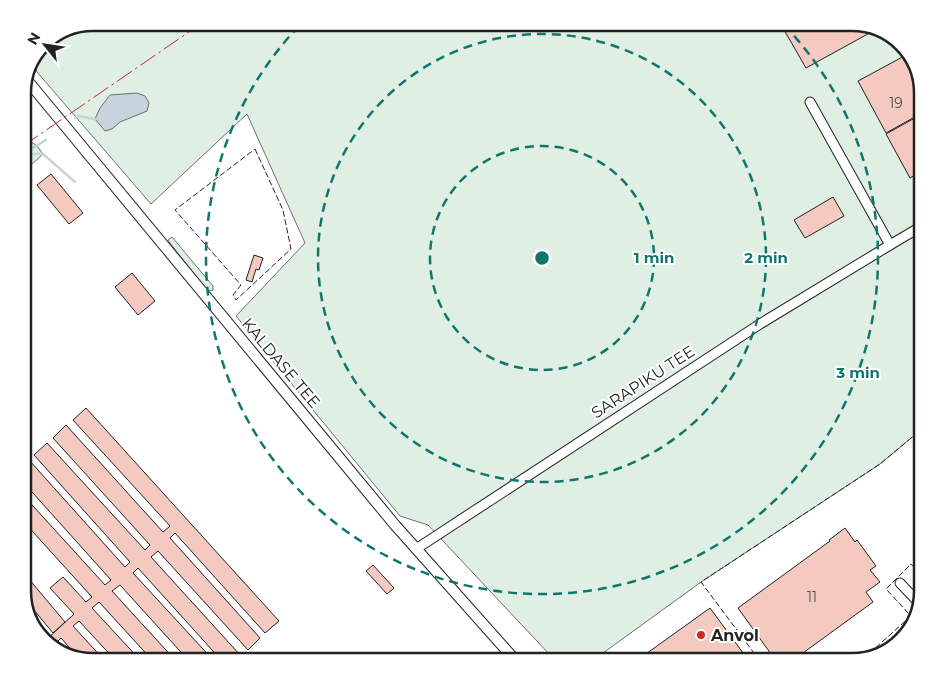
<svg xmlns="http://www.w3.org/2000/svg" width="945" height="684" font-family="Montserrat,sans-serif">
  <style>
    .green { fill: #e0efe3; stroke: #6f6f6f }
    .water { fill: #c7d3dd; stroke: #6f6f6f }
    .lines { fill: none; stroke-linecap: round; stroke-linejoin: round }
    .stream { stroke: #c7d3dd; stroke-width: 2.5 }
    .building { fill: #f3c9c0; stroke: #222 }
    .minor-casing { stroke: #222; stroke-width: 11 }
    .tertiary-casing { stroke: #222; stroke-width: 12 }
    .minor { stroke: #fff; stroke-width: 9 }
    .tertiary { stroke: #fff; stroke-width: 10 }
    .fence { stroke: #222; stroke-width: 1; stroke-dasharray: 6 2.5; stroke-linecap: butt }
    .power { stroke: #c62828; stroke-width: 1; stroke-dasharray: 18 4 2.5 4; stroke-linecap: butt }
    .ring { fill: none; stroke: #0f766e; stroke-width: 2.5; stroke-dasharray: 9 6 }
    .poi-dot { fill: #c62828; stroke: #fff; stroke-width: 2 }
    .labels { text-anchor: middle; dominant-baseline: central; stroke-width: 4; stroke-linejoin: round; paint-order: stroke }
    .number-label { font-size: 14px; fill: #564c4a }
    .street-label { font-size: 16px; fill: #222; stroke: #fff }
    .poi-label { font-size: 16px; font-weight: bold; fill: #222; stroke: #fff; text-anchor: start }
    .rim { fill: none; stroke: #222; stroke-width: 2.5 }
    .centre { fill: #0f766e; stroke: #fff; stroke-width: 2.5 }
    .ring-label { font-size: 15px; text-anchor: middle; font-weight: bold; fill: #0f766e; stroke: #fff; stroke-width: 4; stroke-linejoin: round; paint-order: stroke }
  </style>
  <rect width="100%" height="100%" fill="#fff"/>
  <!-- green -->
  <g class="green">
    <path d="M93,23h759l43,14 20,25 7,31v336l-42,35 -179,118 -109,79h-48l6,-6 -122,-130 -28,-9 -164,-200 69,-73 -58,-129 -96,90 -114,-132 -3,-7 12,-25z"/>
    <path d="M23,136l14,10 6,8 -12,11 -8,5z"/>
    <path d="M172,237l41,49v4l-5,1 -3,-3 -35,-45 -2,-3z"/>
  </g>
  <!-- water -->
  <path class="water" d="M137,93l8,3 4,7 -2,8 -27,11 -8,7 -7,2 -10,-12 5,-11 10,-13z"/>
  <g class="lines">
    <!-- stream -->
    <g class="stream">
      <path d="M75,118l3,-2 17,3"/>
      <path d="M24,153l22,-13"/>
      <path d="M23,154h20l32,28"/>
    </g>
  </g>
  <!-- building -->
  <g class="building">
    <path d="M780,23h72l23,7 -69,38z"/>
    <path d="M908,54l7,8 7,31v20l-36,20 -28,-52z"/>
    <path d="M922,114v57l-12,7 -24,-44z"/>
    <path d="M51,174l32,39 -14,11 -32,-39z"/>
    <path d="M833,197l11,19 -39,22 -11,-18z"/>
    <path d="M254,255l9,3 -4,12 -3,-1 -4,13 -6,-2z"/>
    <path d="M132,273l23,28 -17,14 -23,-28z"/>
    <path d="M86,408l193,213 -14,12 -90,-100 -5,5 90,100 -12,12 -90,-99 -7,6 90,99 -6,5h-13l-84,-93 -5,5 81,88h-25l-69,-76 -8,6 64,70h-23l-54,-59 -7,6 49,53h-25l-37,-40 -6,5 32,35h-12l-16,-5 -16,-18 -6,6 5,6 -10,-3 -5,-6 29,-27 -24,-26 13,-11 23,25 6,-5 -69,-76v-26l82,90 6,-5 -88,-98v-16l6,-6 96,107 5,-5 -96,-107 13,-12 98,107 5,-5 -97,-107 13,-13 97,107 7,-6 -97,-106z"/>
    <path d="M845,528l10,14 2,-2 19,26 -6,4 10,12 -14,10 7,10 -81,59h-16l-38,-53 92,-67 -1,-1z"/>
    <path d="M373,565l21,23 -7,6 -21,-23z"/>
    <path d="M23,572l42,50 -12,11 -29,-35z"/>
    <path d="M710,608l39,53h-113z"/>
    <path d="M910,622l1,2 -3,10 -26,20 -3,-3z"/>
  </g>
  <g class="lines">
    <defs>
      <g id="minor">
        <path d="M810,102l80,143"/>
        <path d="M416,549l344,-225 130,-79 32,-19"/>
        <path d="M900,583l19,20"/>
      </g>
      <path id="tertiary" d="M27,80l368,445 121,136"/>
    </defs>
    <!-- minor casing -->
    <use href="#minor" class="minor-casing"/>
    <!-- tertiary casing -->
    <use href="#tertiary" class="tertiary-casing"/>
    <!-- minor -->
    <use href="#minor" class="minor"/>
    <!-- tertiary -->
    <use href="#tertiary" class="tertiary"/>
    <!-- fence -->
    <g class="fence">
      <path d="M255,149l28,61 8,39 -55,51 -3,-5 8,-10 -66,-75z"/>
      <path d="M863,659l48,-43 -25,-27 25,-25 11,12"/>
      <path d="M760,661l-59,-79 179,-118 42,-35"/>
    </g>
    <!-- power -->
    <path class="power" d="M23,146l179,-123"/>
  </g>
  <!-- distance rings -->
  <g class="ring">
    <circle cx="542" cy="258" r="112"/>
    <circle cx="542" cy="258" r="224"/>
    <path d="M784 25A336 336 0 1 1 300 25"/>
  </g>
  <!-- markers -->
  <circle class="poi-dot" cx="701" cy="635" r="5"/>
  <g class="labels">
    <!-- number labels -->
    <g class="number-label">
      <text x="896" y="103">19</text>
      <text x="812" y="597">11</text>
    </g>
    <!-- street labels -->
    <g class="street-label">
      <text transform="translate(281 363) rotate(50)">KALDASE TEE</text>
      <text transform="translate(643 382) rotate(-33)">SARAPIKU TEE</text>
    </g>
    <!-- poi labels -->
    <g class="poi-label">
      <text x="711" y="635">Anvol</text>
    </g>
  </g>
  <!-- crop -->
  <path d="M0 0H945V684H0ZM93 31H852A62 62 0 0 1 914 93V591A62 62 0 0 1 852 653H93A62 62 0 0 1 31 591V93A62 62 0 0 1 93 31Z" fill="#fff" fill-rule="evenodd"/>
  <path class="rim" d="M93 31H852A62 62 0 0 1 914 93V591A62 62 0 0 1 852 653H93A62 62 0 0 1 31 591V93A62 62 0 0 1 93 31Z"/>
  <circle cx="542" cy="258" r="8" class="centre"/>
  <g class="ring-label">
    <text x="654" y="263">1 min</text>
    <text x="766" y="263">2 min</text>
    <text x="858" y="378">3 min</text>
  </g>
  <!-- north arrow -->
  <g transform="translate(45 45) rotate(300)" stroke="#ffffff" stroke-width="4" paint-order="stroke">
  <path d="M0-4L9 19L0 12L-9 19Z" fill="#222222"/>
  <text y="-8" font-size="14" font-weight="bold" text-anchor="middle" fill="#222222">N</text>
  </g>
</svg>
